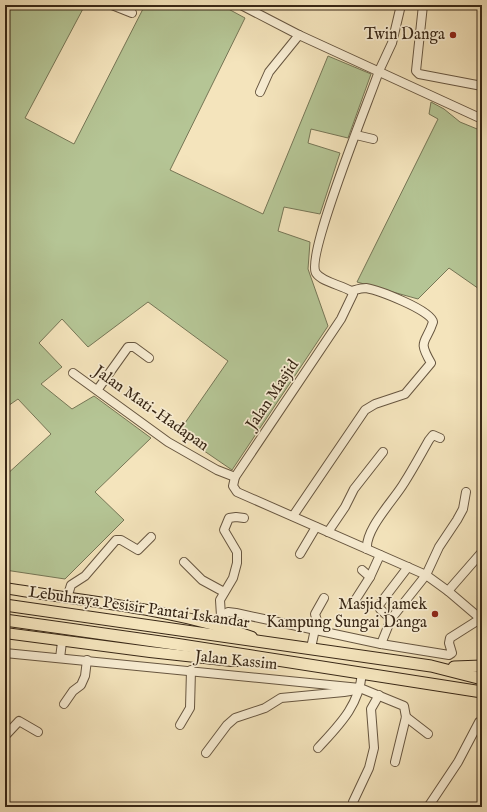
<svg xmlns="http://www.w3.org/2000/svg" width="487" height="812" font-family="'IM FELL English',serif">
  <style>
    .green { fill: #b5c595; stroke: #767656 }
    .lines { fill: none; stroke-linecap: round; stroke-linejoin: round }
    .minor-casing { stroke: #675640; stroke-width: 10 }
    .major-casing { stroke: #382716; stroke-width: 12 }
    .highway-casing { stroke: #382716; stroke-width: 13 }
    .minor { stroke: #f8edd3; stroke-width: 8 }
    .major { stroke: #f4e4bc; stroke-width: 10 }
    .highway { stroke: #f4e4bc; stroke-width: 11 }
    .poi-dot { fill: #8f2418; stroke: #f8edd3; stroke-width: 1.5 }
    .labels { text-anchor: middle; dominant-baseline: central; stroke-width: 3.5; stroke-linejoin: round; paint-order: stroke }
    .poi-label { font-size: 16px; fill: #382716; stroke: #f8edd3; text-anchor: end }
    .street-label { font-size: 16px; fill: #382716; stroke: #f8edd3 }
  </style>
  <rect width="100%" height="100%" fill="#f4e4bc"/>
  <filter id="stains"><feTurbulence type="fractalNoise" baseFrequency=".005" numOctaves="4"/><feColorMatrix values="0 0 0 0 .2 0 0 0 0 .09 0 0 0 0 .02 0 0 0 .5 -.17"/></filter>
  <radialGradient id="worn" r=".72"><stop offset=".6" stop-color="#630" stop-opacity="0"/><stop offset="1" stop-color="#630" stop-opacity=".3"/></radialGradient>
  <!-- green -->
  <g class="green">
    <path d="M5,5h80l-60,113 49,26 71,-139h76l24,13 -75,152 93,44 65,-158 43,18 -23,64 -37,-9 -3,14 32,10 -20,61 -36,-7 -6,24 32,11 -2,27 20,57 -96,144 -54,-37 50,-72 -80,-59 -60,45 -26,-28 -23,24 23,24 -21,17 31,25 22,-13 57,42 -56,54 29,28 -59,59 -60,-9v-94l46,-42 -33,-35 -13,9z"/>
    <path d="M431,102l13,7 16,13 22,9v160l-33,-23 -31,31 -61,-17 81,-163 -9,-5z"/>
  </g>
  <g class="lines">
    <defs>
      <g id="minor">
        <path d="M112,5l20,8"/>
        <path d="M241,5l58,30 183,84"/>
        <path d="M401,5l-9,38 -13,28c-9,27 -74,185 -63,202 6,9 25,12 35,18l2,3 -12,25 -106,158 -2,9 4,6 189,83 22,16 34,29"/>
        <path d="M423,5l-7,66 3,3 63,12"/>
        <path d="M260,92l9,-20 30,-37"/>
        <path d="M356,135l17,4"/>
        <path d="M73,373l95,69 49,28 18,7"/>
        <path d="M98,389l30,-42h6l15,11"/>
        <path d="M293,516l72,-106 10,-6 30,-10 26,-31c-14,-24 -5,-19 2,-41 -2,-12 -55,-32 -67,-34 -5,0 -11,2 -15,3"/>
        <path d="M328,532l17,-25 9,-18 29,-37"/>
        <path d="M367,549c-2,-20 27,-49 37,-66 9,-14 17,-29 25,-43l4,-5 7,3"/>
        <path d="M300,554l16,-27"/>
        <path d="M184,562l18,18 22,12"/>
        <path d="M362,570l8,7"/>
        <path d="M448,591l34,-39"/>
        <path d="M67,598l4,-13 14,-9 31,-36h5l17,10 13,-13"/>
        <path d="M354,602l16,-25 10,-22"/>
        <path d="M221,616l-1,-16 13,-22 4,-15v-11l-13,-22 5,-12 7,-1 8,1"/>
        <path d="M391,619l-11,-10 -1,-4 29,-38"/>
        <path d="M218,625l3,-9 7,-4 8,1 145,31 68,11 3,-2 -3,-10 1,-5 30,-19"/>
        <path d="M381,644l10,-25 35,-44 13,-28 18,-27 6,-11 3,-17"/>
        <path d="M311,648l4,-19 3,-5 -3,-10 9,-16"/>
        <path d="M5,653l355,35 44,18 2,11 -11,45"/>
        <path d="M60,658l2,-16"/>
        <path d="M64,704l9,-13 8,-6 4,-9 2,-16"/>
        <path d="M406,717l22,17"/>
        <path d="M180,725l10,-17 1,-38"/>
        <path d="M5,736l14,-15 19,11"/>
        <path d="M318,748c21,-23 41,-42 44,-75"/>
        <path d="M206,753l21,-28 8,-7 30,-10 16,-10 63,-6 12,-2"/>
        <path d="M353,802l16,-34 5,-20 -3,-39 8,-14"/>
        <path d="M428,807l30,-45 21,-40 3,-2"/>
      </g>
      <g id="major">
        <path d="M5,588c82,14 168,20 247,49"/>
        <path d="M5,633l145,19 82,9h27"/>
      </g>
      <g id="highway">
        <path d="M5,605l426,61 51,13"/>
        <path d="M5,620l170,24 307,48"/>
        <path d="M454,667l28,-1"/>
      </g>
    </defs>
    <!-- minor casing -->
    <use href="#minor" class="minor-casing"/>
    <!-- major casing -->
    <use href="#major" class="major-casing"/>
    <!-- highway casing -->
    <use href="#highway" class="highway-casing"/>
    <!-- minor -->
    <use href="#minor" class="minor"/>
    <!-- major -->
    <use href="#major" class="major"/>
    <!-- highway -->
    <use href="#highway" class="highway"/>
  </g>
  <!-- markers -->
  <g class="poi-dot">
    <circle cx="453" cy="35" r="4"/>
    <circle cx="435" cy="614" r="4"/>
  </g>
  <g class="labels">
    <!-- poi labels -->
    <g class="poi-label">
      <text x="445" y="35">Twin Danga</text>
      <text x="427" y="605">Masjid Jamek<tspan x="427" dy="18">Kampung Sungai Danga</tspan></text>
    </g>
    <!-- street labels -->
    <g class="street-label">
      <text transform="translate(273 395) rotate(-56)">Jalan Masjid</text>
      <text transform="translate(151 409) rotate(35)">Jalan Mati-Hadapan</text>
      <text transform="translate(139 608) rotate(8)">Lebuhraya Pesisir Pantai Iskandar</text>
      <text transform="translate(236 661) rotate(6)">Jalan Kassim</text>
    </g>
  </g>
  <!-- margin -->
  <rect width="487" height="812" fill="none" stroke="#f4e4bc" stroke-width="20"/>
  <rect x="6" y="6" width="475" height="800" fill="none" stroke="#382716" stroke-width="2"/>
  <rect x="10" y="10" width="467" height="792" fill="none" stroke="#382716"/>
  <rect width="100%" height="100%" filter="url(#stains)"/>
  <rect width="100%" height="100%" fill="url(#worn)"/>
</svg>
